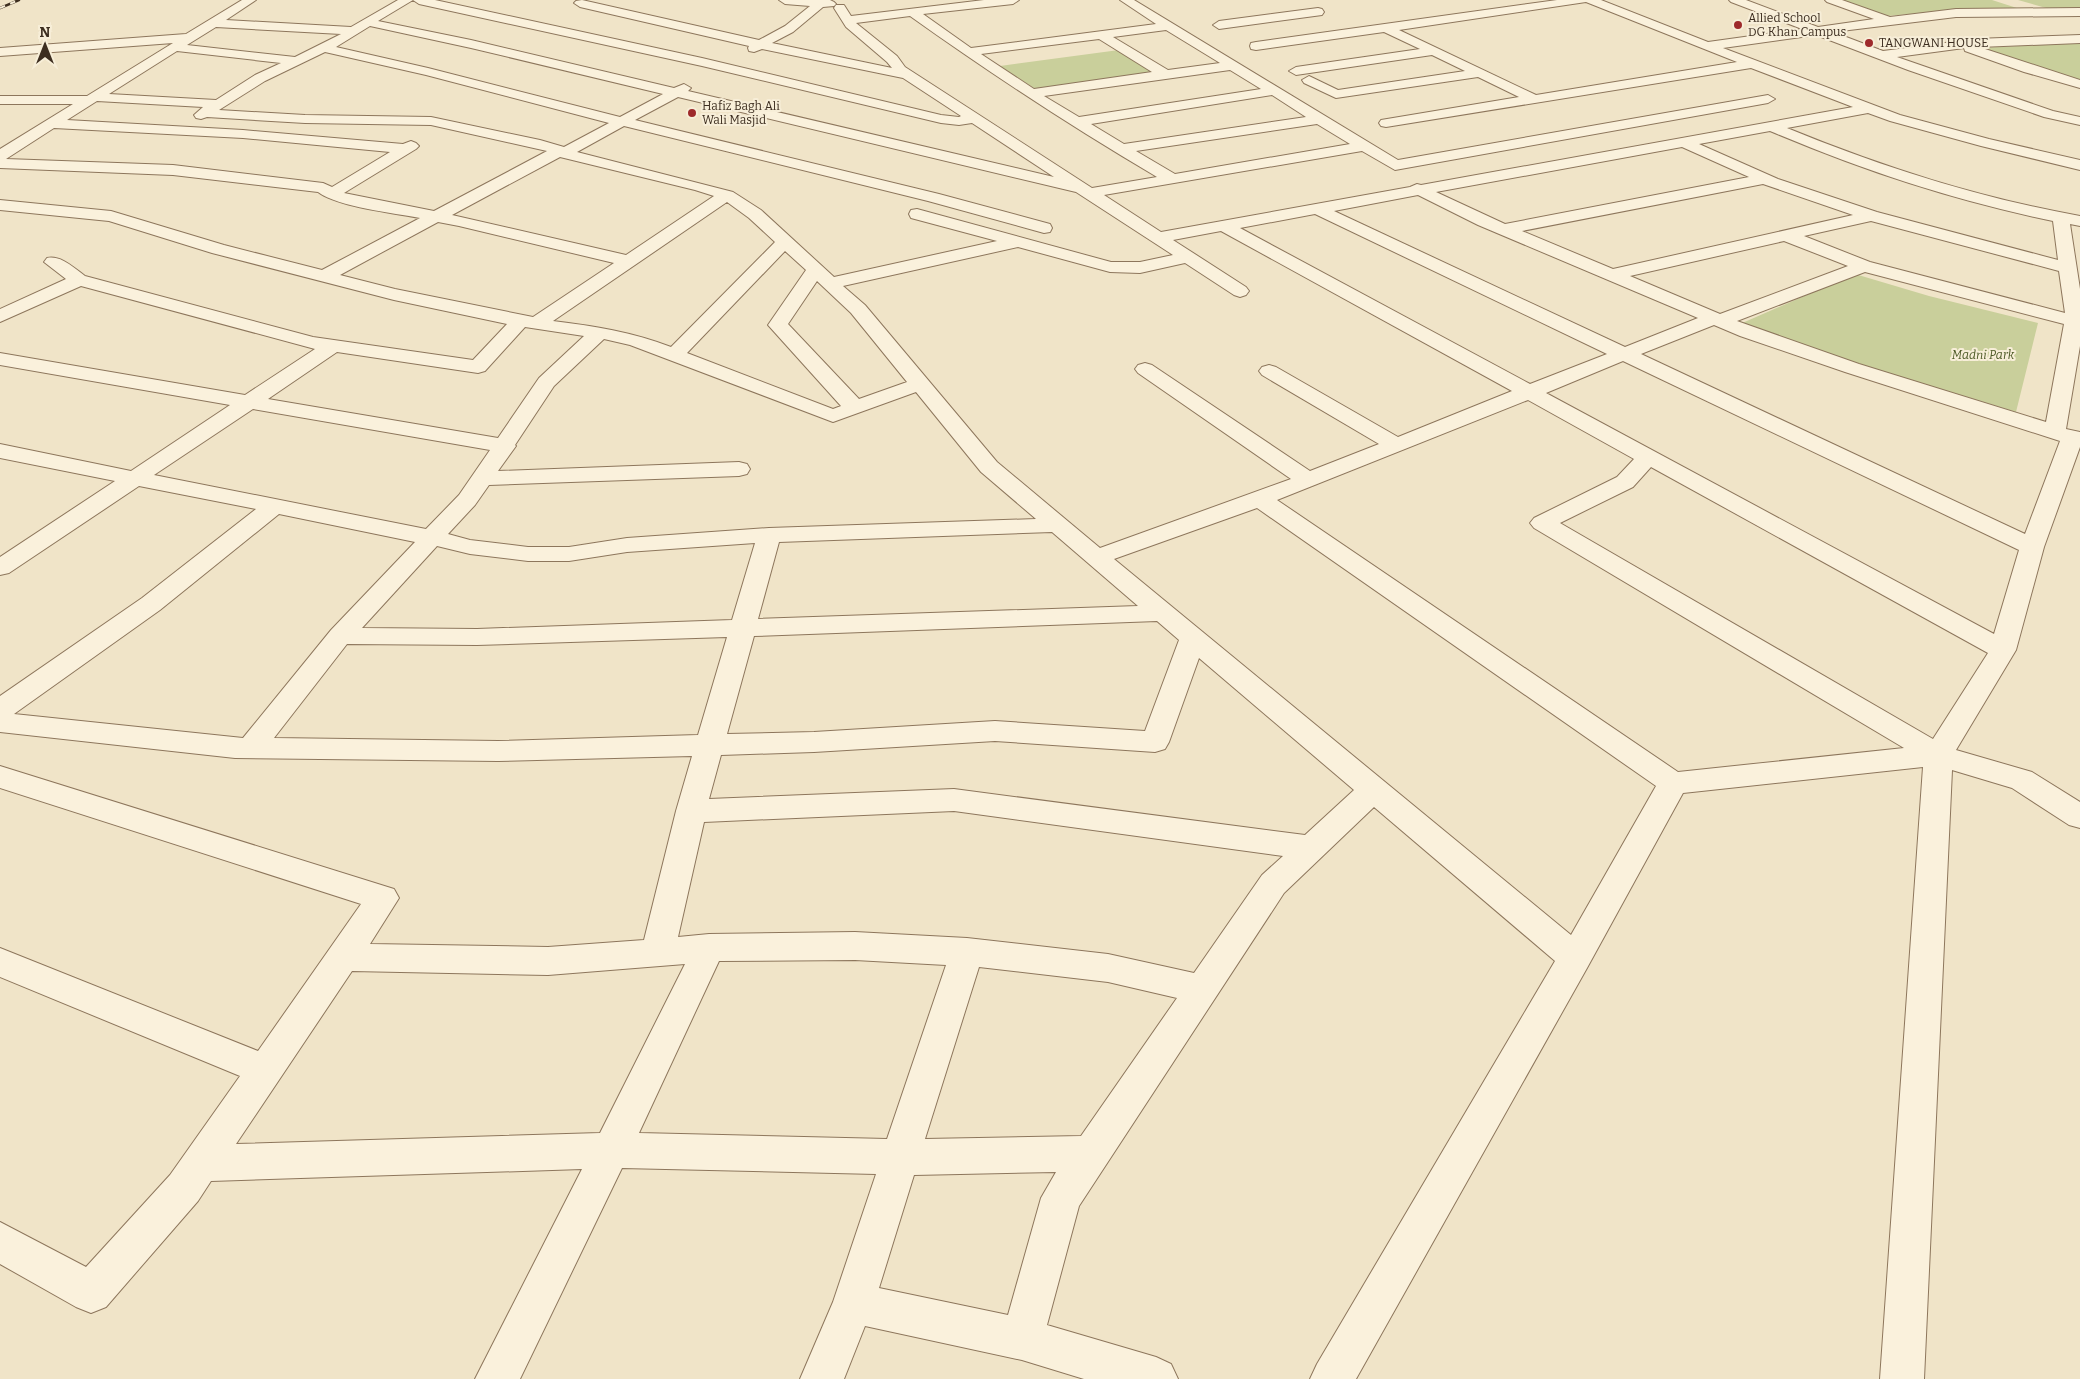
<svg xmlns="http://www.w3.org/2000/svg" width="2080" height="1379" font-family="Bitter,serif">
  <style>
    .green { fill: #c9cf9b }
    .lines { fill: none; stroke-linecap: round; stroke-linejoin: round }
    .minor-casing { stroke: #8d765c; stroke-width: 2 }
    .minor { fill: #faf1dc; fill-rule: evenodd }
    .rail-casing { stroke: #3d2e20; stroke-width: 2.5 }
    .rail { stroke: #f7eed8; stroke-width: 2; stroke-dasharray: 5.5; stroke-linecap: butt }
    .poi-dot { fill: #9e2a2b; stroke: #f7eed8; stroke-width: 2 }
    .labels { text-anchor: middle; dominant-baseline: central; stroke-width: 4; stroke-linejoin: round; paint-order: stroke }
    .far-poi-label { font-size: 12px; fill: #3d2e20; stroke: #f7eed8; text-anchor: start }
    .far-park-label { font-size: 12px; font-style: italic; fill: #4d5a26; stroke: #f7eed8 }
  </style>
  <rect width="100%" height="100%" fill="#f0e4c8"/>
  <!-- green -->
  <g class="green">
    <path d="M1841,0h151l28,9 -74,2 -60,5z"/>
    <path d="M2018,0h62v9l-34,-1z"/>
    <path d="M2080,43v38l-103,-33z"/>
    <path d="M1119,50l35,23 -117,17 -37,-24z"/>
    <path d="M1855,274l74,22 109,27 -22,89 -226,-69 -50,-19z"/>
  </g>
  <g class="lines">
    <defs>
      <g id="minor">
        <path d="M242,0h14l-30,20 125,7 47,-27h15l-35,21 93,19 203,48 10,-4 7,4 -3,3 366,86 -82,-54 -13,2 -18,-2 -239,-57 -283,-62 -6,-4h22l267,58 239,57 18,2 2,-1 -58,-38 -141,-29 -8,3 -5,-1 -1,-3 1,-2 -169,-39 -6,-4 2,-2 6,-1 177,40 26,-14 25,-20 -25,-2 -6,-4h51l4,2 2,2 -2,2 -11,1 -30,25 -21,11 120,25 -5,-6 -41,-35 -12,-19 2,-3h8l7,11 133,-16h35l-6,4 -90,10 48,34 185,-24 -36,-24h14l264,160 370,-65 7,4 -7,4 -373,67 -33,-19 -258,44 57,37 249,-45 7,-3 4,1 432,-78 -102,-39 -365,59 -5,-1 -2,-3 2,-3 138,-23 -41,-20 -142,21 -32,-15 -2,-3 7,-4 29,14 127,-19 -33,-16 -136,20 -7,-4 7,-4 124,-18 -36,-17 -128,18 -5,-1 -1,-3 1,-3 5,-1 301,-42h44l107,42 94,-13 -71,-27 -2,-2h17l72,27 56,-8 -47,-17 -2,-2h17l48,17 66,-8 124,-1v8l-124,1 -123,15 50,19 93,-12 104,-4v8l-101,4 101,33v8l-56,-16 -59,-21 -1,-3 -67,9 156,54 27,6v8l-36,-8 -136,-47 -92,-35 -93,13 177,67 89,24 91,21v10l-99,-24 -91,-25 -22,-8 -81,15c98,40 189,69 293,88v10l-10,-2 10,65v57l-14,83 14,3v15l-36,100 -28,103 -60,100 76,22 48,30v26l-11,-3 -57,-37 -60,-18 -28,609h-44l43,-612 -240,26 -96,175 -231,411h-46l7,-15 238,-403 -181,-154 -90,86 -205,313 -32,119 109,32 15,7 7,15h-94l-62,-19 -157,-34 -21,53h-44l33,-77 43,-128 -254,-6 -102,211h-45l107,-210 -371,12 -13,20 -92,106 -15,6 -15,-6 -76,-43v-42l86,45 84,-92 70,-99 -240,-99v-29l258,103 103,-147 -361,-116v-22l394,123 5,9 -29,46 178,3 96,-7 32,-129 16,-55 -194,5 -263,-3 -235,-26v-36l142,-98 114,-89 -117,-23 -130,87 -9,2v-18l115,-76 -115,-23v-14l131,27 99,-66 -230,-40v-12l245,42 70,-46 -234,-63 -81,36v-13l66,-30 -22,-17 3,-4c14,-3 27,10 38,18l228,61 160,23 34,-36 -113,-24 -182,-47 -103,-32 -109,-11v-10l111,11 113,34 98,25 98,-52c-26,-5 -82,-11 -102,-26l-145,-17 -173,-7v-19l73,-45h-73v-8h87l86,-53 -173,13v-8l186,-14zM1586,2l151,60 -201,33 -137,-65zM910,16c80,57 162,111 247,161l-65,11 -187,-121 -8,-11 -41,-33zM370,26l101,22 192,46 -43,23 -192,-49 -92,-21zM216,27l125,7 -46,23 -108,-12zM1166,30l54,33 -52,7 -55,-33zM1099,39l53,33 -118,17 -53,-35zM177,51l104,12 -26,12 -39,25 -107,-6zM325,52l101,23 183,48 -45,24 -24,-7 -109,-23 -126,-2 -86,-5 46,-29zM1230,70l31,19 -182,28 -35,-21zM1272,95l34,22 -182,27 -33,-20zM678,97l398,95 97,63 -33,7h-29l-194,-53 -6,1 -2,4 2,4 86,23 -163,36 -73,-67 -28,-18 -156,-40 47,-26 304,75 116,32 6,-1 2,-4 -2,-4 -111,-30 -304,-74zM97,101l106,6 -9,8 2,3 5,1 6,-2 98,6 126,2 116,26 -113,60 -90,-18 72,-44 3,-3 -3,-3 -5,-2 -8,3 -160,-14 -176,-10zM1317,124l33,20 -175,30 -39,-23zM54,128l189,10 147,14 -58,35 -9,-4 -150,-18 -167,-6zM1770,131c95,40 182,69 283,90l5,39 -181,-48 -99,-33 -79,-35zM1682,147l67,30 -244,47 -69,-32zM560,157l135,33 19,6 -88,59 -174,-40zM1763,184l90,31 -240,54 -91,-38zM1418,195l60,30 220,93 -73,29 -291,-136zM727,202l22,16 26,24 -104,105c-39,-15 -77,-21 -118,-26zM1315,214l292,140 -77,30 -290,-156zM1871,221l188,50 6,42 -195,-51 -66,-26zM438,222l21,4 155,37 -81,54 -138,-28 -55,-14zM1221,231l291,160 -114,46 -122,-70 -7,-2 -7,2 -3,4 3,4 117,69 -69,27 -158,-106 -7,-2 -7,2 -3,4 3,4 153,106 -191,69 -103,-86 -132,-157 -22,-19 175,-39 92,25 30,1 45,-10 49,32 6,2 6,-2 3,-4 -3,-4 -73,-47zM1784,241l64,25 -128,48 -90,-38zM785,251l21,19 -38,55 73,81 -8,3 -146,-56zM1865,272l199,52 -18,98 -187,-58 -122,-43zM817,281l34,32 56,69 -48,17 -71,-75zM1714,325l26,11 105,36 215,69 -35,93 -384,-180zM525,327l59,9 -45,42 -41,60 -230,-39 69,-47 141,21 7,-2zM604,339l26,6 203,77 83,-30 65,80 55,47 -267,9 -142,10 -58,9h-41l-58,-7 -22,-6 27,-29 14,-20 250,-9 8,-2 3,-5 -3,-5 -8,-2 -241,9 18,-25 -1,-1 39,-59zM1623,361l396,189 -25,84 -448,-241zM1528,400l106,59 -17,18 -83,41 -4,5 4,5 370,220 -226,24 -401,-272zM253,409l237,41 -31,45 -33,34 -272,-54zM1651,467l337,186 -55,86 -373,-216 73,-36zM1257,508l399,278 -85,149 -457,-376zM279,514l136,28 -84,88 -88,108 -229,-24 146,-104zM1052,532l86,74 -380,13 21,-77zM755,543l-23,77 -255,9 -115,-1 75,-82 33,8 58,7h41l58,-9zM1157,621l22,19 -34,91 -150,-10 -181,11 -87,2 27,-98zM727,637l-29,98 -200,6 -224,-3 73,-94 130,1zM1199,658l155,132 -49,45 -351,-46 -245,10 12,-44 93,-3 181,-11 160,11 10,-3 4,-7zM954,811l329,45 -21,19 -68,98 -86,-19 -141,-16 -112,-6 -146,2 -31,3 26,-115zM855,960l91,5 -59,174 -248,-6 80,-172zM685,964l-85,169 -364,11 116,-173 196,4zM979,967l129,15 69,16 -96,138 -156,3zM1056,1172l-15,26 -33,117 -129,-27 35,-113z"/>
        <path d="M1318,8l4,1 2,3 -2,3 -103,14 -6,-4 6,-4z"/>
      </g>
    </defs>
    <!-- minor casing -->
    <use href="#minor" class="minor-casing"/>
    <!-- minor -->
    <use href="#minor" class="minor"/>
    <defs>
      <path id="rail" d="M0,8l19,-8"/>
    </defs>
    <!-- rail casing -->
    <use href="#rail" class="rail-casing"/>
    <!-- rail -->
    <use href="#rail" class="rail"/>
  </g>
  <!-- markers -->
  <g class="poi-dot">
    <circle cx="1738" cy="25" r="5"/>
    <circle cx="1869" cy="43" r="5"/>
    <circle cx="692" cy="113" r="5"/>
  </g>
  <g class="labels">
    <!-- far-poi labels -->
    <g class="far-poi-label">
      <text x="1748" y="18">Allied School<tspan x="1748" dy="14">DG Khan Campus</tspan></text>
      <text x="1879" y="43">TANGWANI HOUSE</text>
      <text x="702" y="106">Hafiz Bagh Ali<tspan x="702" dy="14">Wali Masjid</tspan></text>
    </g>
    <!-- far-park labels -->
    <g class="far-park-label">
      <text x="1983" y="355">Madni Park</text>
    </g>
  </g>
  <!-- north arrow -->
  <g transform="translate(45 45)" stroke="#f7eed8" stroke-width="4" paint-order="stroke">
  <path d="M0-4L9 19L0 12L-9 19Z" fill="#3d2e20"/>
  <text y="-8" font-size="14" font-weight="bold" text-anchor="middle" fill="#3d2e20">N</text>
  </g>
</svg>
